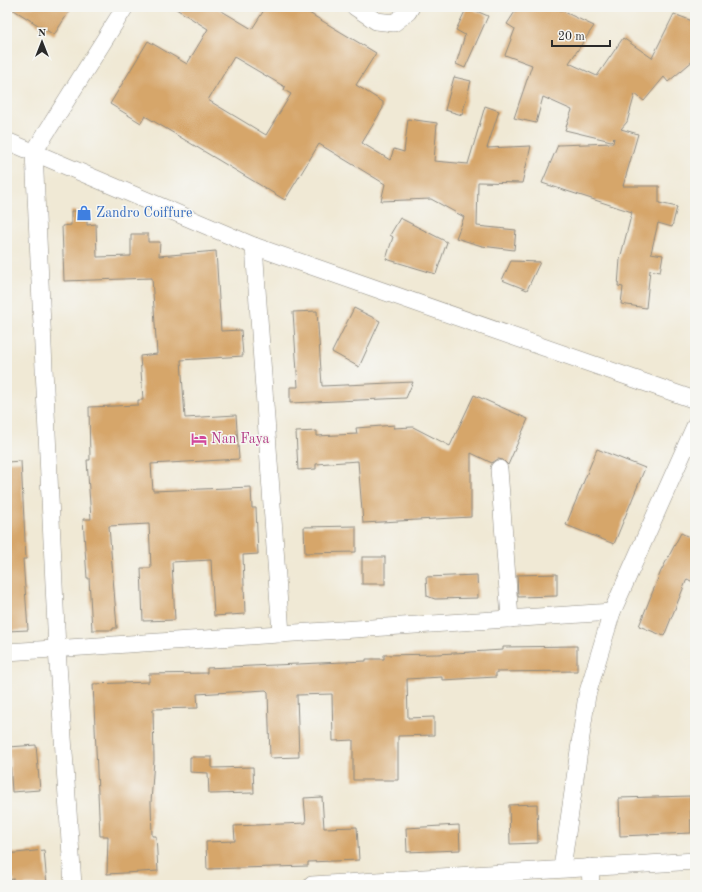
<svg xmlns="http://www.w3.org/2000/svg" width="702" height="892" font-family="'Old Standard TT',serif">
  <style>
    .building { fill: #d6a66b; fill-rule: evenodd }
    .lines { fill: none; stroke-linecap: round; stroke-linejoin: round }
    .minor-casing { stroke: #8e8a80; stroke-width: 18 }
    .minor { stroke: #fff; stroke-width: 17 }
    .labels { text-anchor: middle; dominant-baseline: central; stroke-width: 3; stroke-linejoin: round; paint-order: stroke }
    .shop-label { font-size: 14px; fill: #366cbe; stroke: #f6f6f2; text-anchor: start }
    .hotel-label { font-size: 14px; fill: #b23c85; stroke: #f6f6f2; text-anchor: start }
  </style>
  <rect width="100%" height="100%" fill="#f6f6f2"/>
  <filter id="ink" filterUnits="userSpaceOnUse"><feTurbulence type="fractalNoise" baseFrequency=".025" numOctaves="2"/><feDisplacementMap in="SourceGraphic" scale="8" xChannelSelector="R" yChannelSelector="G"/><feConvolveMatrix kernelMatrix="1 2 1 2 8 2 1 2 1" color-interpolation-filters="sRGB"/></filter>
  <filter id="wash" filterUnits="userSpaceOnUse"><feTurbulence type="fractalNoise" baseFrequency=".012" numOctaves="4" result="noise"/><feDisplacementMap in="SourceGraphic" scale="16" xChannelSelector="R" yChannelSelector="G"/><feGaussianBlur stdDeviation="0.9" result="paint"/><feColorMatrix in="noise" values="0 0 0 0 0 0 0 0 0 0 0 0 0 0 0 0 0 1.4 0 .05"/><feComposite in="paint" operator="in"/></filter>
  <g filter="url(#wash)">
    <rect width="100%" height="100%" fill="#f0e9d5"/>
    <g id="blocks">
      <!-- building -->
      <g class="building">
        <path d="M9,7h63l-18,28z"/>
        <path d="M173,7h42l37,22 14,-22h33l77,46 -20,32 27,17v6l-21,35 28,17 4,-11 10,3 4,-33 29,4 -3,38 34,3 17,-58 14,5 -12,37 44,-2 -9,37 -44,-1 -1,44 39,4 -2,20 -32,-4 -26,-8 8,-21 -33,-18 -50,2 4,-17 -66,-40 -34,56 -140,-84 -4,7 -31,-19 38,-63 39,23 21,-35zM234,57l51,30 -1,3 7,4 -25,41 -58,-35z"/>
        <path d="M467,7l21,9 -23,52 -9,-4 9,-29 -9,-5z"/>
        <path d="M518,7h36l40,19 -25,37 28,13 26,-38 29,20 22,-44 21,8v37l-27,23 -4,-5 -20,24 -9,-7 -8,28 -6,7 17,5 -15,52h36v17l18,4 -5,20 -14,-4 -7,30 12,2 -3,17 -10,-2 -4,38 -25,-4 2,-17 -5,-1 2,-27 12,-47 -90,-29 16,-38 55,-2 1,-5 -3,3 -46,-11 7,-20 -29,-13 -7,26 -22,-5 18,-53 -27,-10 10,-26 -8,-5z"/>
        <path d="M454,77l17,4 -9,34 -17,-5z"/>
        <path d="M71,211h16v14l9,-1 1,33 34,-1v-22h17v8h12l-1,14 57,-5 5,80 20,-1 2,26 -62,4 4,58 51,-3 3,44 -88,5 2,27 98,-4 1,21h4l2,46 -15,1 2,59 -31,2 -3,-56 -39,2 3,58 -32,1 -2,-53h10l-2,-44 -40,2 8,102h-4v2h-21l-3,-52h-2l-4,-59h8l-4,-59h3l-1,-53 49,-2v-5h5l-3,-44 17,-2 -5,-76 -88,3 -2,-55 9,-1z"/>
        <path d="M400,218l47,24 -11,32 -50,-15 7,-22 -3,-2z"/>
        <path d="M511,261l29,1 -13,28 -25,-10z"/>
        <path d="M354,308l26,13 -21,46 -27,-15z"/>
        <path d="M317,311l5,75 91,-4 -7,16 -116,5v-16h8l-5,-75z"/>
        <path d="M474,395l54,24 -20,46 -5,-5 -5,-1 -6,4 -21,-10v64l-108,6 -5,-62 -42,3v5l-18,1 -2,-38 21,-1v5l40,-2 -1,-6 39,-3 -2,3 20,-1 37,19z"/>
        <path d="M597,449l48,19 -31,76 -48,-19z"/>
        <path d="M21,461l5,98h-3l5,71 -21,1v-169z"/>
        <path d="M356,526v26l-51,1 -1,-26z"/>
        <path d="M681,533l14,7v43l-8,-4 -23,57 -25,-10 22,-55z"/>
        <rect x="362" y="557" width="23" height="27"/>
        <path d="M557,574v22l-39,1 -1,-22z"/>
        <path d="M477,575l1,23 -43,1 -8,-3 -1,-19z"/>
        <path d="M577,646v25l-81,1v5l-54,3v-3l-35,2 1,39 26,-1v18l-36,1v44h-45v-40l-20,1 -1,-47 -35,1 2,62 -29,1 -2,-66 -2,-2 -69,4 1,14 -45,1 1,51 -3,42 1,34h4l2,35 -51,3 1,-38h-8l-7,-152 56,-2v-8l58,-1v-5l159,-7v-2h18v-4l54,-1 65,-4v-3z"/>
        <path d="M36,745l4,45 -28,2 -3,-45z"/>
        <path d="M190,757h22v11l41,-1 1,26 -45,1 -1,-21 -18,-1z"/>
        <path d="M690,796l1,37 -71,3 -1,-38z"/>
        <path d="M322,797l2,31 33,-1 2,33 -51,2v4l-101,3 -1,-27 29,-1 -1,-15 72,-3 -2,-25z"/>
        <path d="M537,804l1,39 -28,1 -1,-39z"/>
        <path d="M459,825l1,25 -53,2 -1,-24z"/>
        <path d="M44,850l3,35h-33v-6l-7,1v-26z"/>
      </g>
    </g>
  </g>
  <g filter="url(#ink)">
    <use href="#blocks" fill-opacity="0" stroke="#8e8a80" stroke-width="1"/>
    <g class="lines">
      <defs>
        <g id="minor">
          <path d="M355,7l21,14 18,2 14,-11 3,-5"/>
          <path d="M7,141l247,105 441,154"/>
          <path d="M254,246l27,388"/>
          <path d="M499,469l11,150"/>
          <path d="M7,652l605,-40"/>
          <path d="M590,867l1,18"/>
          <path d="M562,868l25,-173 25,-83 83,-186"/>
          <path d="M73,885l-16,-236 -23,-497 91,-145"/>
          <path d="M312,885l383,-24"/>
        </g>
      </defs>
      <!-- minor casing -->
      <use href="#minor" class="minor-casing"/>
      <!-- minor -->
      <use href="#minor" class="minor"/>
    </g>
  </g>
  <!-- icons -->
  <defs>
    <symbol id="shop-bare" viewBox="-9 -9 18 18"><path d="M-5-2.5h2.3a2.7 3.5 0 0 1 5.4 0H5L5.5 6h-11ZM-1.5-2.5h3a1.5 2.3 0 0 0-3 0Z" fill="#3f7fe0" stroke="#f6f6f2" stroke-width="2.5" paint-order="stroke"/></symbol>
    <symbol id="hotel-bare" viewBox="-9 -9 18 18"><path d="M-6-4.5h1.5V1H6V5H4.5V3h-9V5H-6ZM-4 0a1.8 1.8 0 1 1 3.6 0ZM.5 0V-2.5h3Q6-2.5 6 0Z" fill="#d1479c" stroke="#f6f6f2" stroke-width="2.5" paint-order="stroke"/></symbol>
  </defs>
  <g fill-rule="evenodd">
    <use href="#shop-bare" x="73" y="202" width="22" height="22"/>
    <use href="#hotel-bare" x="188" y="428" width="22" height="22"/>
  </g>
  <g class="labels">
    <!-- shop labels -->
    <g class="shop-label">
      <text x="96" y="213">Zandro Coiffure</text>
    </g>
    <!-- hotel labels -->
    <g class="hotel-label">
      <text x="211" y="439">Nan Faya</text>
    </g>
  </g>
  <!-- margin -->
  <rect width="702" height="892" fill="none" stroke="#f6f6f2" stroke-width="24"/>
  <!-- north arrow -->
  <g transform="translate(42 42)" stroke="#f6f6f2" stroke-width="3" paint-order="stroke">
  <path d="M0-3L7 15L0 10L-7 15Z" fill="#2b2b2b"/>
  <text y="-6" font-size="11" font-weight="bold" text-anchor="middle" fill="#2b2b2b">N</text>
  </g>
  <!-- scale -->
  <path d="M552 40v6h58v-6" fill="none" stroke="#2b2b2b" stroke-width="2"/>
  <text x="558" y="40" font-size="12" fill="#2b2b2b" stroke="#f6f6f2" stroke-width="3" paint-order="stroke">20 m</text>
</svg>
